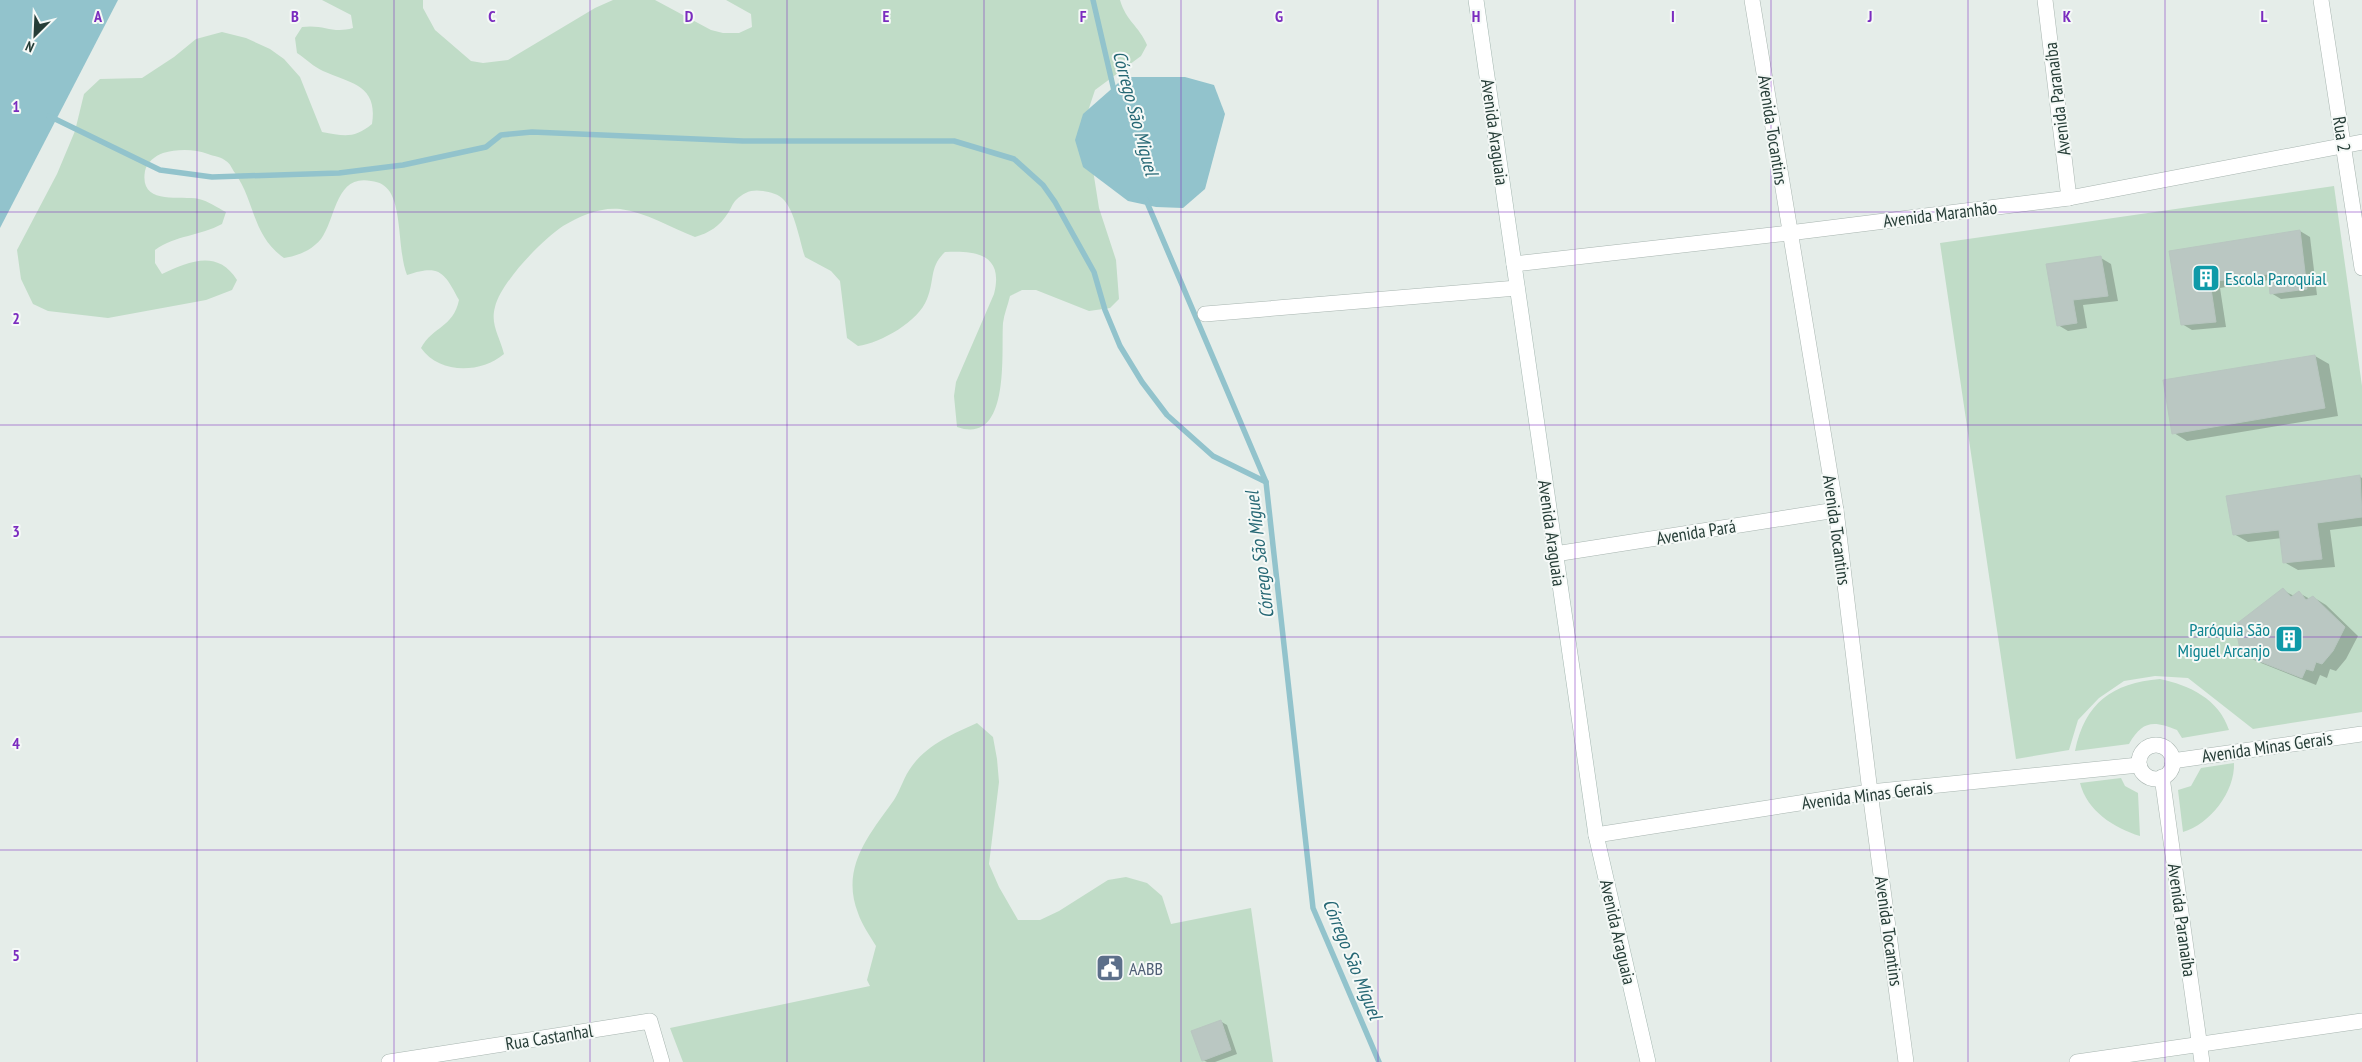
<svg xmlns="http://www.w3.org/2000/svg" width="2362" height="1062" font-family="'PT Sans Narrow',sans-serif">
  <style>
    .green { fill: #c0dcc7 }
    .water { fill: #92c3cc }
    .shadow { fill: #0003 }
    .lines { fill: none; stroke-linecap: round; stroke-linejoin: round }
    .stream { stroke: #92c3cc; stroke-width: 5.5 }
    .building { fill: #bac7c2; stroke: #b8c6c0 }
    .street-casing { stroke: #a8b5b0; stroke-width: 16 }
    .secondary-casing { stroke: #a4b7b1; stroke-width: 16 }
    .street { stroke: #fff; stroke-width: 15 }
    .secondary { stroke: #fff; stroke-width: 15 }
    .grid { fill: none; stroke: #7b2cbf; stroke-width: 1; stroke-opacity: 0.55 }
    .labels { text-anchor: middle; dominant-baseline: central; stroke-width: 4; stroke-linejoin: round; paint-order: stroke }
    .street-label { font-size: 18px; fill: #263d37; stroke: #f5f9f7 }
    .culture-label { font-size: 18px; fill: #0d838f; stroke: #f5f9f7; text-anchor: start }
    .service-label { font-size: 18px; fill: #4e5e75; stroke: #f5f9f7; text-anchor: start }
    .water-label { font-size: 19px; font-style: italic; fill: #256774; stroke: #f5f9f7 }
    .grid-label { font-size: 16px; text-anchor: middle; font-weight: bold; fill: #7b2cbf; stroke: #f5f9f7; stroke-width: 4; stroke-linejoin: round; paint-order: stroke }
  </style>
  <rect width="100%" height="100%" fill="#e5ede9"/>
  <!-- green -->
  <g class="green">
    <path d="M322,0h101v8l12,22 36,31 12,2 25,-3 87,-52 18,-8h42l56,30 12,3h16l13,-6 -1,-13 -25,-14h394c6,21 19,26 27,45l-6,11 -46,34 -12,36 10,44 6,38 17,52 3,39 -9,9 -21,3 -53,-21h-14l-12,6c-2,9 -6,18 -7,27 -2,29 8,123 -46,104l-3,-31 2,-14 38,-88c10,-39 -17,-44 -49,-42 -16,15 -10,28 -18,47 -8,22 -46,44 -69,47l-11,-8 -7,-57 -9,-10 -26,-14c-5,-15 -10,-45 -21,-57 -5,-6 -14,-8 -21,-9 -11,-2 -19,1 -27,9 -4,4 -5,9 -8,13 -8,13 -19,20 -33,24 -24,-9 -49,-25 -75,-28 -20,-2 -40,7 -57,17 -21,14 -62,56 -68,81 -5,18 5,30 9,47 -24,20 -65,20 -83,-6 12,-22 32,-20 38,-48 -15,-28 -19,-36 -52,-25 -9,-23 -5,-63 -17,-83 -5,-7 -10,-10 -19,-11 -36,-7 -35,38 -50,58 -10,12 -24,17 -37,19 -32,-22 -29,-57 -49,-85 -3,-4 -5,-10 -9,-12 -4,-4 -13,-5 -18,-7 -13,-5 -31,-5 -45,-1 -8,3 -16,9 -18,18 -6,35 34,24 54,28 9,2 19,9 27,13l-4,12c-22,12 -46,11 -67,26v13l7,11c27,-13 56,-25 75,6l-5,10 -26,10 -98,18 -60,-7 -15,-7 -12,-25 -4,-29 40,-76 18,-43 9,-37 16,-15 42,-1 32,-21 22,-18 26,-7 24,6 24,11 14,10 16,18 22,55c22,4 32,7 50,-8 6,-39 -20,-40 -49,-53 -9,-4 -17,-12 -26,-18l-2,-15 7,-11c22,-3 30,7 51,1l-2,-13z"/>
    <path d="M2334,186l28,200v326l-109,17 -65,-51 -33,-2 -31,5 -25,17 -21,22 -9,30 -53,9 -76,-516z"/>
    <path d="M2160,679c29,6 59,20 69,51l-47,8 -5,-8c-24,-10 -35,-9 -48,14l-54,7c10,-48 37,-68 85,-72z"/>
    <path d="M977,723l16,14 4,22 2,23 -10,82 10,23 19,33h22l19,-9 49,-31 18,-3 21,6 15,13 9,28 80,-16 22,154h-590l-13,-34 200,-42 -3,-6 9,-34c-6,-10 -14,-21 -18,-33 -18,-46 12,-79 36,-113 7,-11 10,-24 18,-34 16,-22 41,-32 65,-43z"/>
    <path d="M2234,763c1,29 -24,61 -51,69l-5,-42 13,-4 10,-18z"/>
    <path d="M2121,778l4,8 13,7 2,43c-26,-8 -53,-25 -60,-53z"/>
  </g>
  <!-- water -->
  <g class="water">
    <path d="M0,0h118l-118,228z"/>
    <path d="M1125,77h60l29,8 11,29 -20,75 -22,19 -27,-1 -28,-6 -45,-34 -8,-27 8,-26z"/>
  </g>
  <!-- shadow -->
  <g class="shadow">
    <path d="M2300,231l10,6 7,58 -36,4 -10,-6 -2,-13 -49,8 6,39 -34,3 -10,-6 -11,-72z"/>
    <path d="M2101,258l10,6 7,37 -35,4 4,23 -19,3 -10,-6 -11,-60z"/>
    <path d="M2315,356l14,8 9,52 -151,25 -13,-8z"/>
    <path d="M2359,476l3,2v48l-32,4 5,37 -37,3 -14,-8 -2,-24 -34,4 -14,-8z"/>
    <path d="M2283,590l11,6 5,-3 11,6 3,-2 13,8 32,31 -12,23 -10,12 -6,-2 -3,9 -7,-3 -4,10 -60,-24 -14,-8z"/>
    <path d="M1220,1021l7,4 10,29 -22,8h-8l-4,-2z"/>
  </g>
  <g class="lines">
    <!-- stream -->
    <g class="stream">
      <path d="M1093,0l22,95"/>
      <path d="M49,116l111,54 52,7 127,-4 64,-8 83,-18 15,-12 31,-3 211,9h211l60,18 29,26 12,17 39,70 11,38 15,36 22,36 25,33 46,41 53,26"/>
      <path d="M1146,200l120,282 47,426 66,154"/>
    </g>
  </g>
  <!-- building -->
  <g class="building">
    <path d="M2300,230l7,59 -37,5 -2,-20 -58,8 6,40 -35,3 -12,-74z"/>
    <path d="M2101,256l7,40 -35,4 4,23 -20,3 -11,-62z"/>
    <path d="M2315,355l10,53 -153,26 -9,-54z"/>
    <path d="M2360,475l2,42 -45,6 5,36 -39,4 -4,-33 -46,5 -7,-39z"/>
    <path d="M2283,588l8,9 8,-6 7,9 7,-4 32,31 -12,24 -11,13 -6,-2 -3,9 -7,-2 -4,9 -61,-24 -6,-29z"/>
    <path d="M1221,1020l10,30 -29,11 -11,-30z"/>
  </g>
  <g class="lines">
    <defs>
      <g id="street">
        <path d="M1752,0l84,510 34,282 36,270"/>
        <path d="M2045,0l24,198"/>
        <path d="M2321,0l41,268"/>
        <path d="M1514,264l275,-31 280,-35 293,-56"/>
        <path d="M1205,314l312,-26"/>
        <path d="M1555,554l281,-44"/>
        <circle cx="2156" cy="762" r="17"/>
        <path d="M2172,761l190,-27"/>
        <path d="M2162,777l40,285"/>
        <path d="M1596,835l274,-43 269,-27"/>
        <path d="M389,1062l261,-41 12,41"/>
        <path d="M2077,1062l285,-41"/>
      </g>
      <path id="secondary" d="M1476,0l120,835 52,227"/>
    </defs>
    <!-- street casing -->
    <use href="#street" class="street-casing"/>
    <!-- secondary casing -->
    <use href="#secondary" class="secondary-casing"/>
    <!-- street -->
    <use href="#street" class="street"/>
    <!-- secondary -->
    <use href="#secondary" class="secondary"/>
  </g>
  <!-- grid -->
  <path class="grid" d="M197,0v1062M394,0v1062M590,0v1062M787,0v1062M984,0v1062M1181,0v1062M1378,0v1062M1575,0v1062M1771,0v1062M1968,0v1062M2165,0v1062M0,212h2362M0,425h2362M0,637h2362M0,850h2362"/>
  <!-- icons -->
  <defs>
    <symbol id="building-square" viewBox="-11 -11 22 22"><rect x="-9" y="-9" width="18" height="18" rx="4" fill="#0f9aa8" stroke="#f5f9f7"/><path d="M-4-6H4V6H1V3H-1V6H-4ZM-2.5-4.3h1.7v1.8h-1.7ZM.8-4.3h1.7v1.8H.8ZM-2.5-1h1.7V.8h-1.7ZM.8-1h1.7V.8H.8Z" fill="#fff"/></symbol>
    <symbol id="civic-square" viewBox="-11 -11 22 22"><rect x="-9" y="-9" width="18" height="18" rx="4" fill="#5c6f8a" stroke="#f5f9f7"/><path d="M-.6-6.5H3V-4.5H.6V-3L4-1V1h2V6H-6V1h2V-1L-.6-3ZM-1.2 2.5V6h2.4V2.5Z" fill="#fff"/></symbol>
  </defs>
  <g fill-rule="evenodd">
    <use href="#building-square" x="2190" y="262" width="32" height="32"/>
    <use href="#building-square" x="2273" y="623" width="32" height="32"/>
    <use href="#civic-square" x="1094" y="952" width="32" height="32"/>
  </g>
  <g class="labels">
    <!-- street labels -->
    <g class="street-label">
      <text transform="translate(2057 99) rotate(-97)">Avenida Paranaíba</text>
      <text transform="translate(1773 130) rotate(81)">Avenida Tocantins</text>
      <text transform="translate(1495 132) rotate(82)">Avenida Araguaia</text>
      <text transform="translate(2342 134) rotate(81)">Rua 2</text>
      <text transform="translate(1940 214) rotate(-7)">Avenida Maranhão</text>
      <text transform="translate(1837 530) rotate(82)">Avenida Tocantins</text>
      <text transform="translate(1696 532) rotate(-9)">Avenida Pará</text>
      <text transform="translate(1552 533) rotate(82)">Avenida Araguaia</text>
      <text transform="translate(2267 747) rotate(-8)">Avenida Minas Gerais</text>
      <text transform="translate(1867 795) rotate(-7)">Avenida Minas Gerais</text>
      <text transform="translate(2182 920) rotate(82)">Avenida Paranaíba</text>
      <text transform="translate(1889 931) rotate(82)">Avenida Tocantins</text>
      <text transform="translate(1618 932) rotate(77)">Avenida Araguaia</text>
      <text transform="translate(549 1037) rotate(-9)">Rua Castanhal</text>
    </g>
    <!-- culture labels -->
    <g class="culture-label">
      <text x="2225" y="278">Escola Paroquial</text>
      <text x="2270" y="629" text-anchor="end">Paróquia São<tspan x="2270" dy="21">Miguel Arcanjo</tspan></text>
    </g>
    <!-- service labels -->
    <g class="service-label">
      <text x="1129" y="968">AABB</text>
    </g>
    <!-- water labels -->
    <g class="water-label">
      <text transform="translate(1136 113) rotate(75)">Córrego São Miguel</text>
      <text transform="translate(1259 555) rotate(-97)">Córrego São Miguel</text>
      <text transform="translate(1353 959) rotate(68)">Córrego São Miguel</text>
    </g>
  </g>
  <g class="grid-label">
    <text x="98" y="22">A</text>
    <text x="295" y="22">B</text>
    <text x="492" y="22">C</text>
    <text x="689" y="22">D</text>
    <text x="886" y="22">E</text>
    <text x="1083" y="22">F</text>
    <text x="1279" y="22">G</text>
    <text x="1476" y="22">H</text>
    <text x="1673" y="22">I</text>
    <text x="1870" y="22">J</text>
    <text x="2067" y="22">K</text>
    <text x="2264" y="22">L</text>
    <text x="16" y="112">1</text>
    <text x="16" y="324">2</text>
    <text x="16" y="537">3</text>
    <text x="16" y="749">4</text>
    <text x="16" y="961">5</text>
  </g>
  <!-- north arrow -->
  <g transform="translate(35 35) rotate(204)" stroke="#f5f9f7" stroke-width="4" paint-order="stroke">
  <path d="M0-4L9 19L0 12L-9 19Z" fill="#263d37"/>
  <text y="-8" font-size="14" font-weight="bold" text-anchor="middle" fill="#263d37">N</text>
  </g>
</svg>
